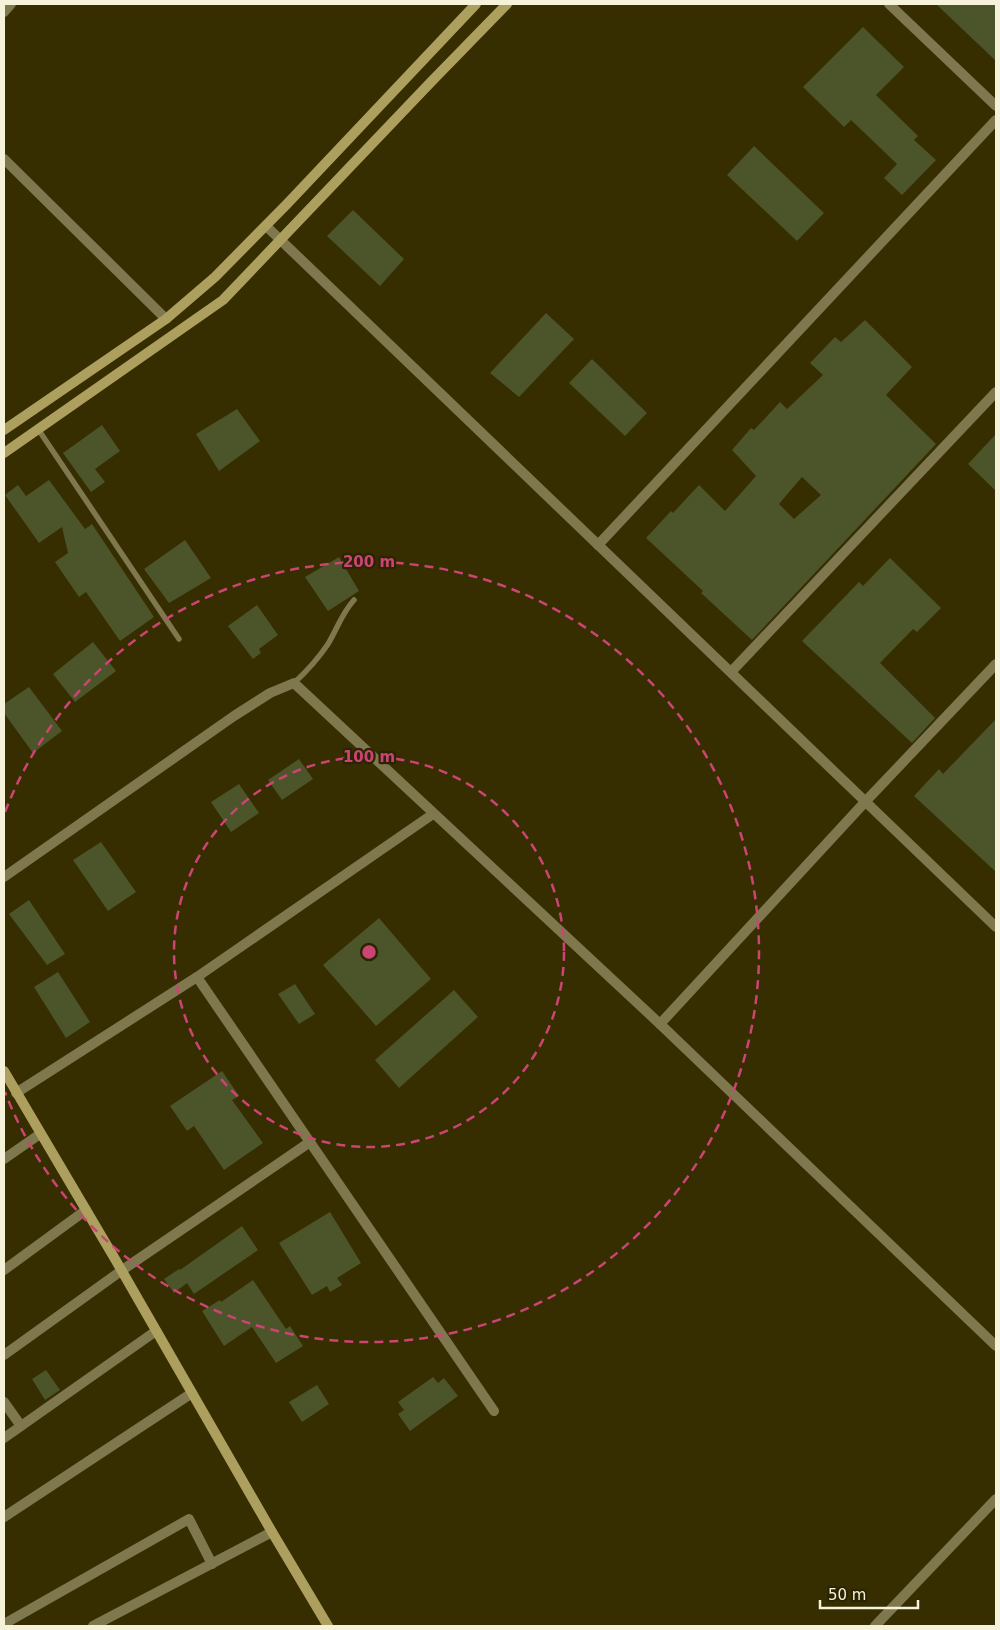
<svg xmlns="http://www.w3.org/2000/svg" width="1000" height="1630" font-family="'DejaVu Sans',sans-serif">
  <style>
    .building { fill: #4c542a; fill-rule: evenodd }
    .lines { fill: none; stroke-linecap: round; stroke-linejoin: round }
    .lane { stroke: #7f774e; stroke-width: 5.5 }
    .street { stroke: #7f774e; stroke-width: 10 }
    .secondary { stroke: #ada05e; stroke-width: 10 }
    .ring { fill: none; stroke: #cc4474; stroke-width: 2.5; stroke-dasharray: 9 6 }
    .centre { fill: #cc4474; stroke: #2a2402; stroke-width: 2.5 }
    .ring-label { font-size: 15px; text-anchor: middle; font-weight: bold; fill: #cc4474; stroke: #2a2402; stroke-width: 4.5; stroke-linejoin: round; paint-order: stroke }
  </style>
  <rect width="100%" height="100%" fill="#362d00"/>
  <!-- building -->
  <g class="building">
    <path d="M936,4h60v57z"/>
    <path d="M863,27l41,40 -28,28 42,41 -4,4 22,20 -34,35 -18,-17 13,-14 -46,-44 -7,7 -41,-40z"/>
    <path d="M754,146l70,67 -27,28 -70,-66z"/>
    <path d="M353,210l51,49 -24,27 -53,-50z"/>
    <path d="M546,313l28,26 -55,58 -29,-24z"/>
    <path d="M865,320l47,47 -26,28 50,49 -184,196 -51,-47 2,-2 -57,-53 25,-27 2,2 26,-28 26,26 31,-35 -24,-26 19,-22 3,2 26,-28 7,7 36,-34 -13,-12 25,-26 6,5zM802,477l19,18 -27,24 -15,-15z"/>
    <path d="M592,359l55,54 -22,23 -56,-53z"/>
    <path d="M237,409l23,32 -41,30 -23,-37z"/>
    <path d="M102,425l18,26 -25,18 10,13 -14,10 -28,-39z"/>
    <path d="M996,434v57l-28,-27z"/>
    <path d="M49,480l36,49 7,-5 62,93 -34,24 -34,-49 -7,5 -24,-35 13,-9 -6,-26 -23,16 -34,-48 13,-10 8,11z"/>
    <path d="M185,540l26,38 -42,25 -25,-34z"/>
    <path d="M339,557l20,34 -31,20 -23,-34z"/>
    <path d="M890,558l51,50 -24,24 -4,-3 -33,34 55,55 -23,25 -110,-102 57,-59 4,4z"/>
    <path d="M257,605l21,30 -19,14 2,4 -8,6 -25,-33z"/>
    <path d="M93,642l23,29 -41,31 -22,-28z"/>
    <path d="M29,687l33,44 -29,22 -29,-40v-9z"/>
    <path d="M996,719v153l-82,-76 25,-27 4,5z"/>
    <path d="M299,759l14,20 -31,21 -14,-20z"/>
    <path d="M239,784l20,29 -28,19 -20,-30z"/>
    <path d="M101,842l35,50 -28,19 -35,-51z"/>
    <path d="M29,900l36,54 -18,11 -38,-51z"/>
    <path d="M379,918l52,61 -55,47 -53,-61z"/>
    <path d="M58,972l32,50 -24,16 -32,-51z"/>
    <path d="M295,984l20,30 -16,10 -21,-30z"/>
    <path d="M454,990l24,27 -79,71 -24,-28z"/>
    <path d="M222,1071l17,25 -7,4 31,43 -39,27 -30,-44 -7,5 -17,-25z"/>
    <path d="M330,1212l31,51 -24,15 5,7 -12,7 -3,-6 -15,9 -33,-52z"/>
    <path d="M242,1226l16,24 -64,44 -7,-11 -13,10 -10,-14 15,-10 1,1z"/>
    <path d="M253,1280l33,49 4,-3 13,20 -27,17 -24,-36 -28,19 -22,-35 18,-11 1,2z"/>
    <path d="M46,1370l14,20 -15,10 -13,-21z"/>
    <path d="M433,1377l5,6 6,-5 14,18 -48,35 -12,-17 6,-4 -6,-8z"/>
    <path d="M317,1385l12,19 -27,18 -13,-20z"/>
  </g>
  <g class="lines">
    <!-- lane -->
    <g class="lane">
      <path d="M38,429l141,210"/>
      <path d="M294,683c13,-12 24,-24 34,-39 9,-15 14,-31 26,-44"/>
    </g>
    <!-- street -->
    <g class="street">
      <path d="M889,4l107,102"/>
      <path d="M4,12l7,-8"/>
      <path d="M4,159l162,160"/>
      <path d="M266,226l730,701"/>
      <path d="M598,545l398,-425"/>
      <path d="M731,672l265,-280"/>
      <path d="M4,877l230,-161 36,-23 24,-10 366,341 336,322"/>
      <path d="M197,977l236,-163"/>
      <path d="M660,1024l205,-222 131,-138"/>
      <path d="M16,1093l181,-116 297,434"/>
      <path d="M4,1159l36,-25"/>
      <path d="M4,1270l82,-60"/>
      <path d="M4,1355l117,-84 189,-129"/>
      <path d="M4,1402l17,24"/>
      <path d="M4,1438l152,-107"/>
      <path d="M4,1517l188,-124"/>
      <path d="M4,1624l185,-105 23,45"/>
      <path d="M93,1626l179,-94"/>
      <path d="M875,1626l121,-127"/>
    </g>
    <!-- secondary -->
    <g class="secondary">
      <path d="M4,430l162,-111 49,-42 72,-73 189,-200"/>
      <path d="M4,453l219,-153 207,-217 77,-79"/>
      <path d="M4,1071l111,188 157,273 56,94"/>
    </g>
  </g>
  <!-- distance rings -->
  <g class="ring">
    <circle cx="369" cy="952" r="195"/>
    <path d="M5 812A390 390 0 1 1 5 1092"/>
  </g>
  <circle cx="369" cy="952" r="8" class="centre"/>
  <g class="ring-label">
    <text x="369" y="567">200 m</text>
    <text x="369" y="762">100 m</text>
  </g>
  <!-- border -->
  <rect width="1000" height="1630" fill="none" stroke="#f6f2d9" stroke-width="10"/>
  <!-- scale -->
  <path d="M820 1600v8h98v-8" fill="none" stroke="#f6f2d9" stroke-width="2.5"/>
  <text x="828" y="1600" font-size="15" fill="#f6f2d9" stroke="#2a2402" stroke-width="4" paint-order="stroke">50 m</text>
</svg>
